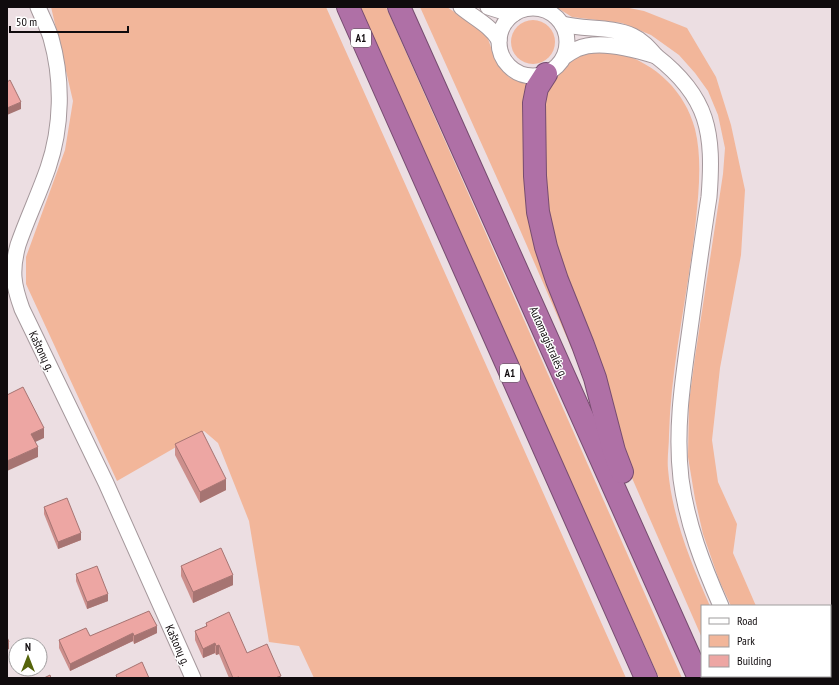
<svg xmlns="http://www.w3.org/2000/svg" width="839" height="685" font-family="'PT Sans Narrow',sans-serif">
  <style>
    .green { fill: #f2b69a }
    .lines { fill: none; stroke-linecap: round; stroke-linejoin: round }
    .minor-casing { stroke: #a5989c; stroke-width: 17 }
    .motorway-casing { stroke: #774d70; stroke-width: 24 }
    .minor { stroke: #fff; stroke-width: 15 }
    .motorway { stroke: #af70a6; stroke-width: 22 }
    .wall { fill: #cc8f8c }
    .shaded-wall { fill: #a67472 }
    .building { fill: #eda6a3; stroke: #a67472 }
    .labels { text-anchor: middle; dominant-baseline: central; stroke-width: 3; stroke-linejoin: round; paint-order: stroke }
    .shield { fill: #fff; stroke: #585456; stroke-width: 1 }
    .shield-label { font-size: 11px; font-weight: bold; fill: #100b0d }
    .street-label { font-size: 12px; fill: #100b0d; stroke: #fff }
  </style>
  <rect width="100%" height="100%" fill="#ecdee2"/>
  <!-- green -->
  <g class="green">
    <path d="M51,7h275l300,671h-312l-15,-32 -30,-4 -20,-121 -31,-78 -14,-12 -87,50 -91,-197v-27l39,-107 8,-49z"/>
    <path d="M358,7h28l296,671h-23z"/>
    <path d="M420,7h27l34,23 6,6 8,23 6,10 9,9 19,6 -2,61 60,239 -73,-168z"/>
    <path d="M556,7h68l20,4 43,17 29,49 15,48 14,65 -4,65 -21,113 -8,72 6,42 19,42 -4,29 23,53h-25l-12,-26 -16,-46 -8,-35 -7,-42 1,-55 6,-45 28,-183 2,-26 -7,-33 -10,-24 -13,-18 -16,-18 -28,-20 -29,-12 -50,-6z"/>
    <circle cx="533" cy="42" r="22"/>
    <path d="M598,50c7,1 14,1 21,3 37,11 66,38 76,76 7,28 4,61 1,90 -7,72 -25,143 -27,216 0,11 -2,23 -1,34 4,48 23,94 42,137h-8v32l-70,-160 -84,-246 -7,-127 7,-21 9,-11 16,-15z"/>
  </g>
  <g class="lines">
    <defs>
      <g id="minor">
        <path d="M38,7c4,10 10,21 13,31 12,42 11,89 -3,130 -9,26 -21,51 -30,77 -7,26 -5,39 4,64l84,174 87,195"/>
        <path d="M461,7c13,11 29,18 38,33"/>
        <path d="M488,7l16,5 10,2"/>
        <circle cx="533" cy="42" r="34"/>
        <path d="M562,24c23,6 49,2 71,12 9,4 16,12 23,20 -22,-7 -57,-17 -79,-7 -4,2 -9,5 -13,8"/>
        <path d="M656,56c53,41 58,77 53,141 -7,44 -13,88 -19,132 -7,50 -15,100 -9,150 6,45 22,86 40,127"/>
        <path d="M752,676l1,2"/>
      </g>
      <g id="motorway">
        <path d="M348,7l298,671"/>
        <path d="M399,7l300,671"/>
        <path d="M546,74l-9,14 -3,15 1,73 3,36 8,35 11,33 26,65 12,33 19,73 8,21"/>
      </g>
    </defs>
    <!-- minor casing -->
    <use href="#minor" class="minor-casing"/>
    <!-- motorway casing -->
    <use href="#motorway" class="motorway-casing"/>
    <!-- minor -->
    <use href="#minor" class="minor"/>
    <!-- motorway -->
    <use href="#motorway" class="motorway"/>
  </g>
  <!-- wall -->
  <g class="wall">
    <path d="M175,444l51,46 -26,13 -25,-48z"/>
    <path d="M44,507l37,33 -23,9 -14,-35z"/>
    <path d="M181,566l52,19 -40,18 -12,-27z"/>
    <path d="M76,574l32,27 -21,8 -11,-28z"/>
    <path d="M206,623l41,30 34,25h-52l-10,-24 -3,1 -1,-2 -12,5 -8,-18v-9l11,-5z"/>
    <path d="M157,633l-23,11 -1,-3 -63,30 -11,-23v-8l31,-4z"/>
  </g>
  <!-- shaded-wall -->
  <g class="shaded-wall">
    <path d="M21,102v7l-14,6v-7z"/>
    <path d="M44,428v10l-13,6v-10z"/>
    <path d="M38,447v10l-31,14v-10z"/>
    <path d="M226,479v11l-26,13v-11z"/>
    <path d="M81,533v7l-23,9v-7z"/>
    <path d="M233,575v10l-40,18v-11z"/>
    <path d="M108,594v7l-21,8v-7z"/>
    <path d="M157,626v7l-23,11v-8z"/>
    <path d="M133,633v8l-63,30v-7z"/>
    <path d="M9,642v7l-2,1v-7z"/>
    <path d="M215,643v10l-12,5v-9z"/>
    <path d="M219,645v9l-3,1v-9z"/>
  </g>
  <!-- building -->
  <g class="building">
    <path d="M10,80l11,22 -14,6v-26z"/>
    <path d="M23,387l21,41 -13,6 7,13 -31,14v-66z"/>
    <path d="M202,431l24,48 -26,13 -25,-48z"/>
    <path d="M67,498l14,35 -23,9 -14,-35z"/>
    <path d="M221,548l12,27 -40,17 -12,-26z"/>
    <path d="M97,566l11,28 -21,8 -11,-28z"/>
    <path d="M149,611l8,15 -23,10 -1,-3 -63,31 -11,-24 27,-12 4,8z"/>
    <path d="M229,612l18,41 20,-9 14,32 -6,2h-36v-1l-4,1h-2l-14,-33 -3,1 -1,-3 -12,6 -8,-18 12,-5 -1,-3z"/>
    <path d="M7,637l2,5 -2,1z"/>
    <path d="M142,662l7,16h-32l-1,-3z"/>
    <path d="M50,675l1,3h-7z"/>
  </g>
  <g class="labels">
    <!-- shield labels -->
    <g class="shield">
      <rect x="351" y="29" width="20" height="18" rx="3"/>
      <rect x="500" y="364" width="20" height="18" rx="3"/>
    </g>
    <g class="shield-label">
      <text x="361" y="38">A1</text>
      <text x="510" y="373">A1</text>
    </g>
    <!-- street labels -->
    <g class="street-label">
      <text transform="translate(549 342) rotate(66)">Automagistralės g.</text>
      <text transform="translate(42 351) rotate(64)">Kaštonų g.</text>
      <text transform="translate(178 645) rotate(66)">Kaštonų g.</text>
    </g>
  </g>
  <!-- border -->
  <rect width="839" height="685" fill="none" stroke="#100b0d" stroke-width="16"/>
  <!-- legend -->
  <rect x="701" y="605" width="130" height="72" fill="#ffffff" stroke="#9f9d9e"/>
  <rect x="709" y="618" width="20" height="6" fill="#ffffff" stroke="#9f9d9e"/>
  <text x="737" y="625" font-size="12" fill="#100b0d">Road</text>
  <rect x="709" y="635" width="20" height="12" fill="#f2b69a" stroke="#9f9d9e"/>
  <text x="737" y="645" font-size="12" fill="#100b0d">Park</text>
  <rect x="709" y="655" width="20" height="12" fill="#eda6a3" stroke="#9f9d9e"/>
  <text x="737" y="665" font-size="12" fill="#100b0d">Building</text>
  <!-- north arrow -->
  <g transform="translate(28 657)"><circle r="19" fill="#ffffff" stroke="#9f9d9e"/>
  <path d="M0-3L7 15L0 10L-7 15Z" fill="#55640b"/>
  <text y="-6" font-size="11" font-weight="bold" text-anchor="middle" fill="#100b0d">N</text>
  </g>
  <!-- scale -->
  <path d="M10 26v6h118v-6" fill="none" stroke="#100b0d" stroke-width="2"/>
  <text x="16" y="26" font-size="12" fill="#100b0d" stroke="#ffffff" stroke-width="3" paint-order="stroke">50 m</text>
</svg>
